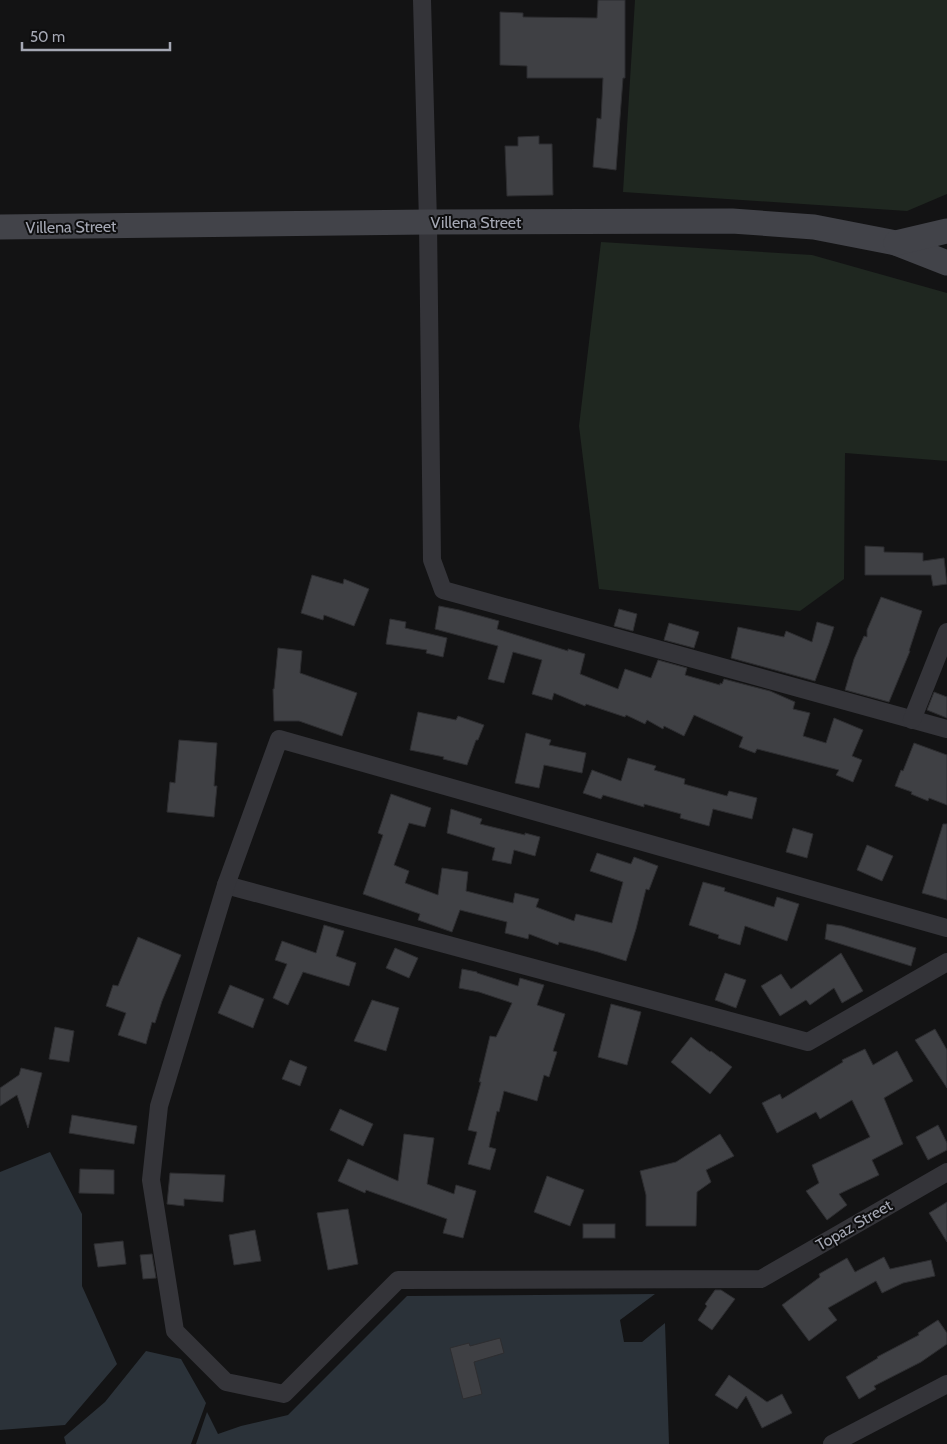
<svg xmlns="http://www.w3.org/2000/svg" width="947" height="1444" font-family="Cabin,sans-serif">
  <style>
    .green { fill: #1f2720 }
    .water { fill: #2b3239 }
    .building { fill: #3f4044; stroke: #2d2d30 }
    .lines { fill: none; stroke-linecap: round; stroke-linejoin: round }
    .street { stroke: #343439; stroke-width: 18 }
    .secondary { stroke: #424349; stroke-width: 25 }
    .labels { text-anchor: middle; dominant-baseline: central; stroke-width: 4; stroke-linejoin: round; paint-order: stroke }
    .street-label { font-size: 16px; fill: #a5a8b4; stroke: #0e0e0f }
  </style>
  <rect width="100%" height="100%" fill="#131314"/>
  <!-- green -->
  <g class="green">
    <path d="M635,0h312v194l-40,17 -284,-19z"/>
    <path d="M601,242l211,13 135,38v168l-102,-8 -1,126 -44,32 -201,-22 -20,-163z"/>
  </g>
  <!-- water -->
  <g class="water">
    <path d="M50,1152l32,62v72l35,78 -52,61 -65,5v-258z"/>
    <path d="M655,1294l-35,26 4,22h18l23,-19 4,121h-473l11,-32 11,22 23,-8 47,-11 119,-119z"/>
    <path d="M146,1351l35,8 25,44 -15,41h-125l-2,-7 41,-35z"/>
  </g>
  <!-- building -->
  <g class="building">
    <path d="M598,0h27v78h-2l-7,92 -23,-3 4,-49 4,1 2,-41h-76v-12l-27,-1v-53l23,1v4l74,1z"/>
    <path d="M539,136v8h13l1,51 -46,1 -2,-50h13v-9z"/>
    <path d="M865,546l19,1v5l39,1v8l21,-3 3,26 -14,2 -2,-11h-66z"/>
    <path d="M312,575l31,9 1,-5 25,10 -15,37 -30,-11 -1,5 -22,-7z"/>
    <path d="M881,597l41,14 -13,40h1l-21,51 -44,-12 9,-31 10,-23 3,1v-7z"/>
    <path d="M439,606l20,4 40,11 -2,8 71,22v-2l17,5 -5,20 38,15 7,-20 26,9 7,-18 29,8 -2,7 35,10v-2l2,1 2,-5 46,12 25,11 -2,7 17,4 -7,23 23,7 8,-25 29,12 -11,26 10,4 -9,22 -17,-7 3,-5 -82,-21 -2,4 -16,-6 4,-10 -49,-22 -10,21 -20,-10 -1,3 -16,-9 -2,4 -19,-9 -1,2 -39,-13 -1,2 -31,-13 -2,7 -20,-6 10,-34 -29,-8 -9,31 -16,-4 10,-33 -63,-17z"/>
    <path d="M619,609l18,5 -4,17 -19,-5z"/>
    <path d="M390,619l16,3 -1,6 42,10 -4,19 -17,-4 1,-3 -41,-6z"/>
    <path d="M817,622l17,5 -5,16 -14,38 -84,-23 7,-31 46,10 2,-6 26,11z"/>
    <path d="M669,623l30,9 -5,16 -30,-8z"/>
    <path d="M278,648l24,3 -2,22 57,20 -15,43 -43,-15h-25l-1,-32h1z"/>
    <path d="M934,692l13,5v21l-20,-8z"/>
    <path d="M418,712l38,8 2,-4 26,9 -6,15h-2l-9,25 -24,-6 1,-2 -34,-7z"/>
    <path d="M526,733l25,7 -2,5 37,8 -4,20 -38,-8 -5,23 -24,-5z"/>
    <path d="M179,740l38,3 -3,43h3l-3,31 -47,-5 3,-30 5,1z"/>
    <path d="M914,743l33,12v50l-18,-7 -1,3 -17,-7 1,-2 -17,-6 6,-16 2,1z"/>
    <path d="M628,758l28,8 -2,4 31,9 -1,5 43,12 2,-5 28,7 -5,21 -39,-10 -4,17 -29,-8 1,-4 -37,-10v3l-41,-12 -2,4 -18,-6 9,-23 29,11z"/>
    <path d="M391,794l40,14 -6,19 -16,-4 -15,42 15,6 -4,12 33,12 4,-27 26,4 -2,19 47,12 2,-10 24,6 -3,8 38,14 2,-7 36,9 11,-41 -33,-11 7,-18 34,11 3,-7 24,9 -9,24 -3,-1 -10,40 -10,32 -28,-9 -39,-10 -1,3 -29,-11 -1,5 -23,-6 2,-11 -47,-12 -8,22 -34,-12 2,-6 -57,-20 20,-59 -5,-2z"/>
    <path d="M451,809l31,10 -2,5 45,11v-2l15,4 -5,19 -21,-6 -3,14 -19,-4 3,-12 -48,-15z"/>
    <path d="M943,824h4v76l-25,-7z"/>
    <path d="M793,828l20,6 -6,24 -21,-6z"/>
    <path d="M867,845l26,11 -11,25 -25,-11z"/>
    <path d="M703,882l22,6 -1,3 50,16 3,-10 22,7 -12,37 -42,-15 -5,19 -22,-7 1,-3 -30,-10z"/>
    <path d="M827,924l15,2 74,22 -5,18 -86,-27z"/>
    <path d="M324,925l20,6 -8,25 20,7 -7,23 -46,-14 -15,33 -15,-7 14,-34 -12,-4 7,-19 34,12z"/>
    <path d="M138,937l43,18 -19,46 -7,22 -3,-1 -6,22 -28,-9 8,-22 -20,-7 7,-21 5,1z"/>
    <path d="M395,948l23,10 -9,20 -23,-10z"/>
    <path d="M841,953l22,38 -21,12 -8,-15 -24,17 -4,-5 -26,16 -19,-30 20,-12 10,15z"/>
    <path d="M462,969l15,3v1l41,13 2,-8 24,7 -7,20 28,9 -12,37 4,1 -8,25 -5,-2 -7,26 -33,-10 -5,21 -2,-1 -8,36 7,2 -6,21 -22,-6 9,-32 -9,-2 13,-48h-2l11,-46 6,1 16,-34 -33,-11 -20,-4z"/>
    <path d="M725,973l21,7 -10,28 -21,-8z"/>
    <path d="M230,985l34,14 -11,29 -35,-15z"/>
    <path d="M372,1000l27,8 -13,43 -32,-10z"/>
    <path d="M611,1004l30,8 -14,53 -29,-8z"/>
    <path d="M55,1027l19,4 -5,31 -20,-3z"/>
    <path d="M935,1029l12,21v38l-32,-48z"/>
    <path d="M691,1037l19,15 1,-1 21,16 -22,27 -39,-32z"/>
    <path d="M865,1049l8,16 24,-14 16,30 -29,17 19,46 -31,16 7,15 -40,19 8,11 -20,15 -21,-29 13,-8 -7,-18 58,-28 -18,-37 -32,19 -4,-7 -39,21 -15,-30 18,-9 2,5 61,-37 -1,-2z"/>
    <path d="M290,1060l17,7 -7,19 -18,-7z"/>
    <path d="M21,1068l21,5 -14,55 -11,-33 -17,11v-18l19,-13z"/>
    <path d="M340,1109l33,15 -10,22 -33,-16z"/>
    <path d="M72,1115l65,11 -3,18 -65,-11z"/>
    <path d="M938,1125l9,18v7l-19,10 -12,-23z"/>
    <path d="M404,1134l30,4 -7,46 27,10 2,-9 20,6 -13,47 -20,-5 4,-14 -81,-29 -1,3 -27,-12 10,-22 50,22z"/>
    <path d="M720,1134l14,22 -28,14 5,12 -14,10 -1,34h-50v-31l-6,-24 36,-9z"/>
    <path d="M80,1169l34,1v24l-35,-1z"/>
    <path d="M170,1173l55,2 -2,27 -39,-3v7l-17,-2z"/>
    <path d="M547,1176l37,14 -14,36 -36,-14z"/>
    <path d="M947,1202v40l-18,-29z"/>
    <path d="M348,1209l10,55 -30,6 -11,-57z"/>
    <rect x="583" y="1224" width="32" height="14"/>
    <path d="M255,1230l6,31 -27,4 -5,-30z"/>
    <path d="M123,1241l3,23 -28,3 -4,-23z"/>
    <path d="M152,1254l4,24 -13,1 -3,-24z"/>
    <path d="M884,1257l6,12 41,-9 4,16 -32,7 -21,10 -6,-12 -48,27 9,12 -28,21 -27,-36 38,-28 -1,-3 28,-16 8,14z"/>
    <path d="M715,1290h6l14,9 -23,31 -14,-10 9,-14 -2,-2z"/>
    <path d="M938,1320l9,13v11l-26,18 -47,24 2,3 -17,10 -13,-22 32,-19 -1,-1 42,-22 -1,-2z"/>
    <path d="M500,1338l4,15 -30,9 8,32 -19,5 -13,-51 19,-5 1,3z"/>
    <path d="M729,1375l38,27 15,-8 10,19 -30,15 -16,-32 -9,13 -22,-14z"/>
  </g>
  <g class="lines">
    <!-- street -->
    <g class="street">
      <path d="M422,0l6,222 4,338 11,30 504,139"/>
      <path d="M912,720l35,-88"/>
      <path d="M226,885l582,157 139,-80"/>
      <path d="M947,928l-668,-189 -53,146 -67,221 -8,74 24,151 51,51 58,12 114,-114 363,-1 186,-107"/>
      <path d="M832,1444l115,-60"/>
    </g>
    <!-- secondary -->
    <g class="secondary">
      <path d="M0,227l428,-5 304,-1 82,6 82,16 51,20"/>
      <path d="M896,243l51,-12"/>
    </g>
  </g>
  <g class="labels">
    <!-- street labels -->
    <g class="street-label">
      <text x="476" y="222">Villena Street</text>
      <text transform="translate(71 227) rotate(-1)">Villena Street</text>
      <text transform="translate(854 1225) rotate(-30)">Topaz Street</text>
    </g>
  </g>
  <!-- scale -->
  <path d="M22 42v8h148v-8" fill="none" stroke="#a5a8b4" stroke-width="2.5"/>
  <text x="30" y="42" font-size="15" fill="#a5a8b4" stroke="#0e0e0f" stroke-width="4" paint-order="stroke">50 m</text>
</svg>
